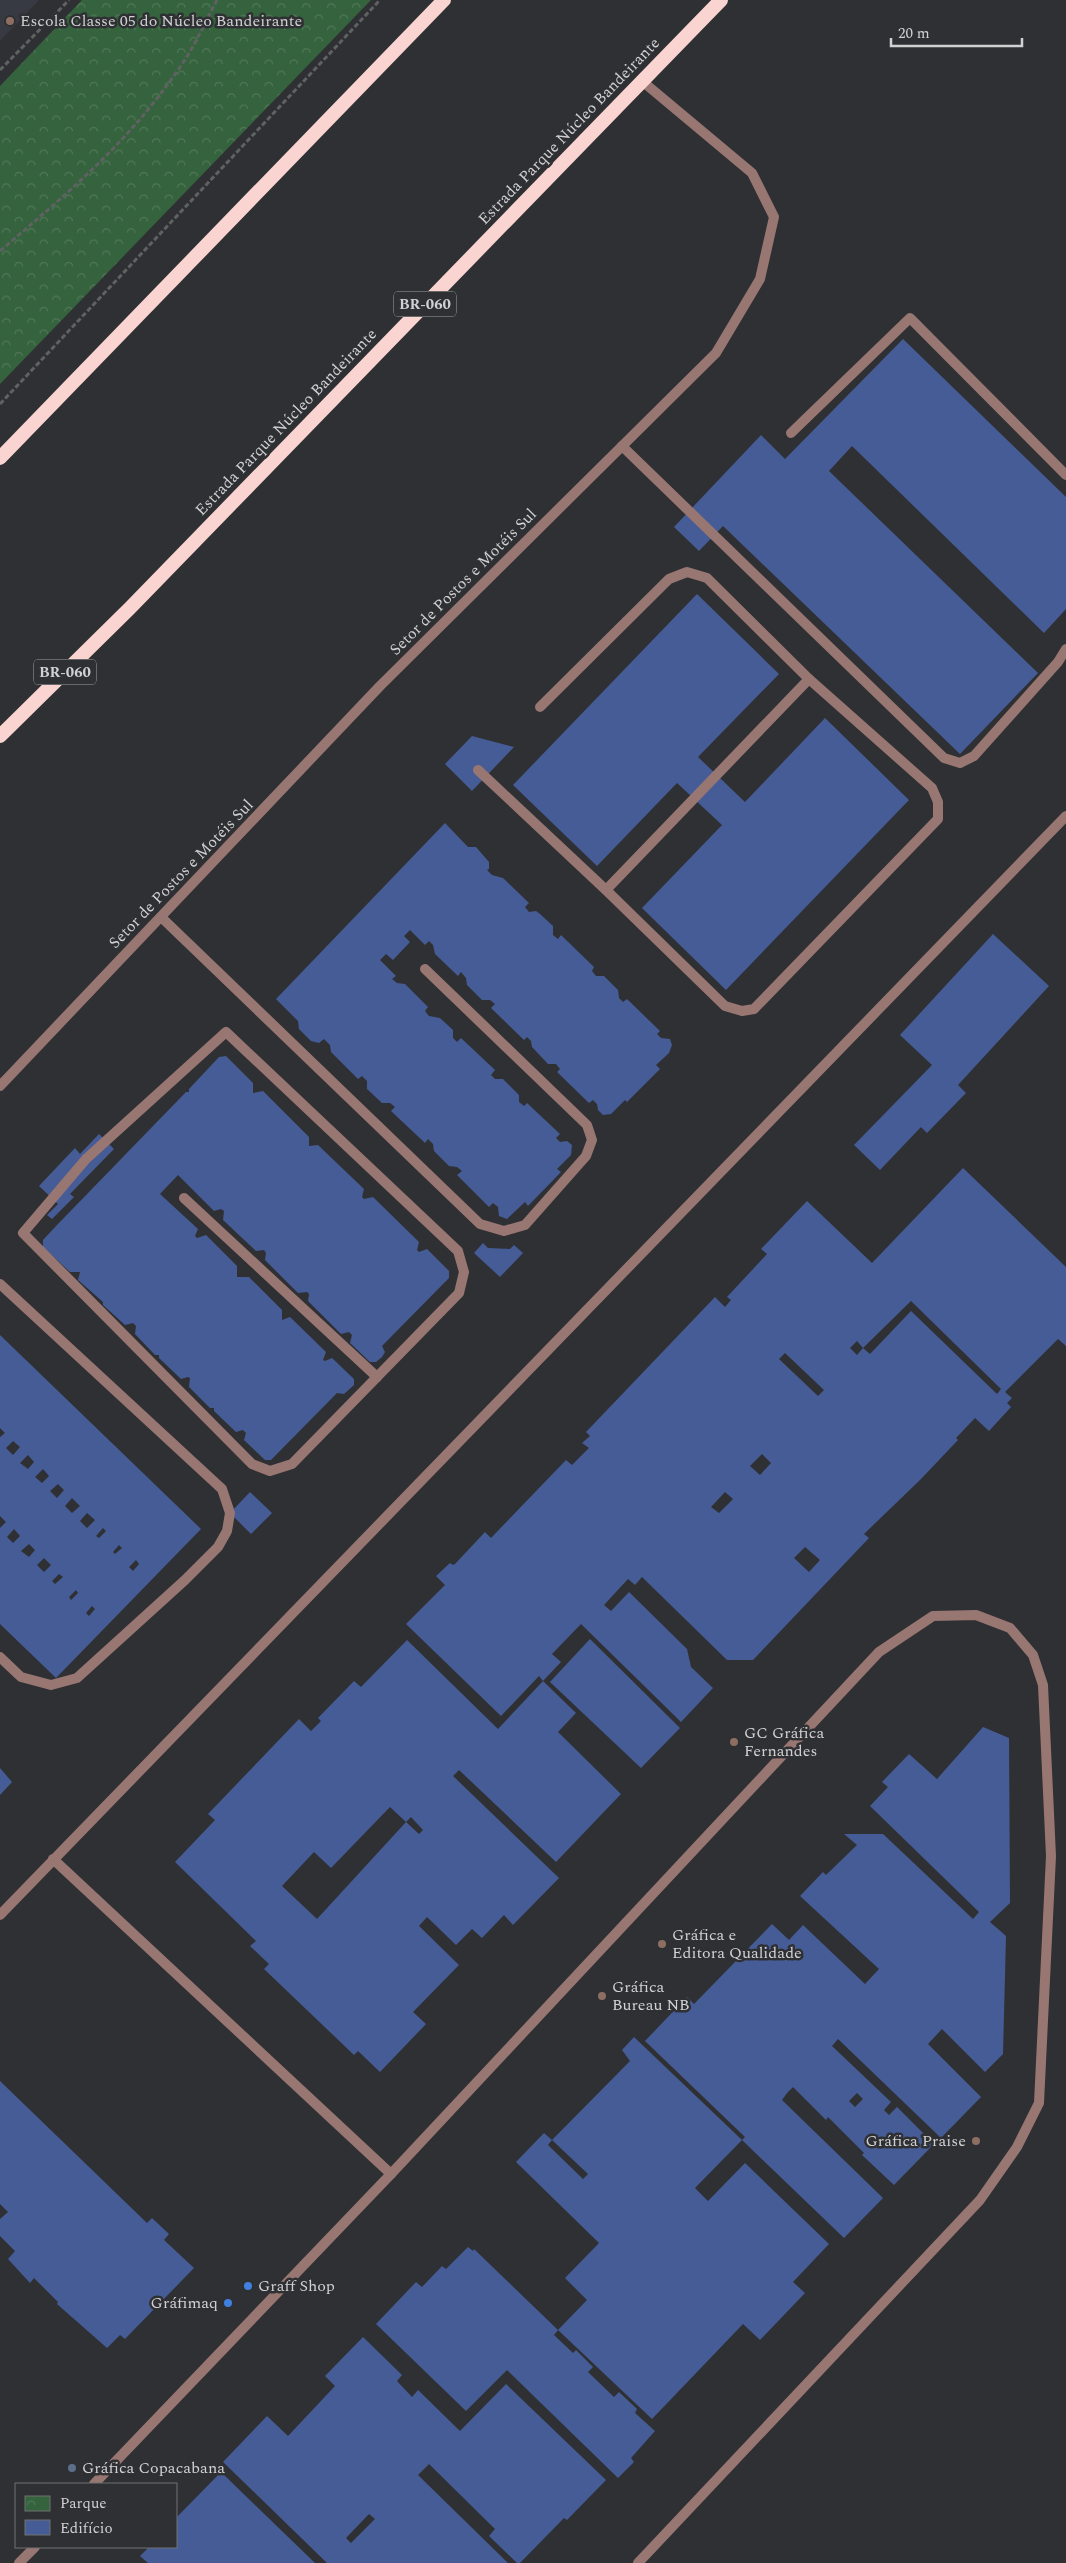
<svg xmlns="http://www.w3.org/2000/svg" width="1066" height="2563" font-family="Spectral,serif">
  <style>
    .built { fill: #373a42 }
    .park { fill: url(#park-crowns) }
    .building { fill: #465c96; fill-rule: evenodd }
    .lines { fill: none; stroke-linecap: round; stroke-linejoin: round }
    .path { stroke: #606163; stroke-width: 3; stroke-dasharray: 5 2.5; stroke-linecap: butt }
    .service { stroke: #987672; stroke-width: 10 }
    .trunk { stroke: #fad4d0; stroke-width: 14 }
    .education-dot { fill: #8d6e63; stroke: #2f3033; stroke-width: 2 }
    .shop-dot { fill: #3f7fe0; stroke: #2f3033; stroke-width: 2 }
    .service-dot { fill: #5c6f8a; stroke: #2f3033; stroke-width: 2 }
    .labels { text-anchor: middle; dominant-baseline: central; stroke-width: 5; stroke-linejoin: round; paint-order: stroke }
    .shield { fill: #2f3033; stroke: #a0a1a3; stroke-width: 1 }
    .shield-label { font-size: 15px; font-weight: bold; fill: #d1d1d3 }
    .poi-label { font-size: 16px; fill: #d1d1d3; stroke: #2f3033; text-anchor: start }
    .street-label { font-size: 16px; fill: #d1d1d3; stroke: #2f3033 }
  </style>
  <defs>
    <pattern id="park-crowns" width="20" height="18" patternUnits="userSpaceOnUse" patternTransform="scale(1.25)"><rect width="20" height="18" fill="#35633d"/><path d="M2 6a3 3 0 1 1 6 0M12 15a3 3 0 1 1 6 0" fill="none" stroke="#517858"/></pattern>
  </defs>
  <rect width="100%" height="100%" fill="#2f3033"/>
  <!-- built -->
  <path class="built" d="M0,0h39l-39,41z"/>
  <!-- park -->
  <path class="park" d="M82,0h289l-371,384v-298z"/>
  <!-- building -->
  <g class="building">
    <path d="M903,339l163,158v112l-22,24 -192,-187 -23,25 209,202 -78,81 -237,-228 -24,25 -25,-24 87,-92 24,24z"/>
    <path d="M697,594l82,80 -81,83 47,45 80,-84 84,82 -183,190 -84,-82 80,-83 -45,-42 -80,83 -84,-81z"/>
    <path d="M472,736l42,11 -42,44 -27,-27z"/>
    <path d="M445,823l23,24h8l13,15v7l-2,1 5,5 11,3 26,25 -4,4 4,5 7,-1 4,3 13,12v9l5,4 3,-4 33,32 -2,4 4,5h8l14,14 1,8 4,4 4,-3 33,32 -3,3 4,4 9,1 2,6 -3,8 -13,12 4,4 -33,33 -2,-2 -14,14 -8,1 -5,-5 -1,-6 -4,-4 -4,3 -32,-31 3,-3 -4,-5h-8l-16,-17 -1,-6 -4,-4 -3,3 -33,-32 4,-4 -5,-4h-8l-15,-15 -1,-7 -5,-6 -3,4 -23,-22 -2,-9 -4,-4 -4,4 -15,-15 -6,6 6,6 -17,18 -7,-6 -6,6 16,16 -4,3 5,4 8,1 23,23 -3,4 4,5 11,2 13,12v8l4,4 4,-4 34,32 -4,5 4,4h8l16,16v7l5,4 3,-3 33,31 -4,4 4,4 7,-1 5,4 -1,10 -14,14 4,3 -33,34 -3,-4 -18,17 -8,-3 -1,-9 -5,-4 -4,4 -32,-32 5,-4 -5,-4 -8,-1 -15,-15 -1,-7 -5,-5 -3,4 -34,-32 4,-4 -5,-4h-8l-15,-14v-8l-5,-5 -4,3 -27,-27 -1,-7 -6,-6 -5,4 -8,-2 -12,-12 -1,-8 -22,-22z"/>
    <path d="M993,934l56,52 -91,99 8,8 -39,40 -6,-6 -41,43 -26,-25 78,-80 -32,-30z"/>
    <path d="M226,1056l27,27v10l10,-2 46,46v9l9,-1 46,44 -2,8 2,2 9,-2 46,45 -2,8 2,2 8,-3 22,22v7l-67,68 3,6 -3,5 -6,5h-6l-20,-19 2,-8 -3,-3 -8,2 -33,-33 1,-7 -2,-2 -9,1 -33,-33 1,-7 -2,-3 -8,1 -33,-31 1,-9 -3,-2 -7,2 -36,-36 -18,19 38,35 -3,7 2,2 9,-3 31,31v11h12l33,33v10l8,-3 36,35 -3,8 2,1 7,-3 22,21v6l-10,9 -7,-1 -66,67h-6l-21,-20 2,-7 -3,-3 -7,2 -22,-21v-3h-4l-21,-21 1,-9 -2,-1 -7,2 -22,-21v-3h-4l-20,-21 1,-8 -3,-3 -8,2 -22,-20v-3l-25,-22 2,-8h-10l-27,-25v-7l14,-15 129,-133h3v-3l30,-32z"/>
    <path d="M99,1134l15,15 -44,45 4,3 -22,22 -5,-4 11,-11 -19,-18 36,-38 5,6z"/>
    <path d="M963,1168l103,99v79l-8,-7 -53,53 7,6 -5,5 4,4 -22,24 -14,-13 -19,20 2,2 -38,40 -56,54 5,4 -116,122h-26l-85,-83 -7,8 -7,-6 -24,26 7,6 18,-19 58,57 4,18 22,21 -32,34 -100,-98 -29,30 9,8 -18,19 33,32 -18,19 63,62 -65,68 -97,-92 -6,6 106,102 -46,47 -9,-10 -22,23 -10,-9 -16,16 -29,-28 -8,9 40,39 -46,47 13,12 -46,48 -22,-21 -4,4 -90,-86 5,-5 -19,-18 6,-5 -81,-79 40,-42 -7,-6 91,-95 12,12 10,-10 -3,-3 36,-37 7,6 46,-47 91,89 45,-48 -4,-5 -38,40 -95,-92 39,-39 -9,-9 14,-13 3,2 2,-1 30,-32 6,6 75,-78 6,5 17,-17 -7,-5 8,-7 -4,-4 129,-135 10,10 6,-7 -4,-3 40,-43 -6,-5 46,-48 65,62zM911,1301l90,88 -4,5 -86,-83 -41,43 -7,-6 -6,7 -7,-7 7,-7 6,7zM785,1353l39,37 -6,6 -39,-37zM762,1454l9,9 -11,12 -10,-9zM725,1492l8,7 -14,14 -8,-6zM805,1547l15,13 -11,12 -15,-14zM390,1807l16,15 5,-5 12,13 -4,4 -13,-12 -89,97 -35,-33 32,-34 17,16z"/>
    <path d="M483,1243l5,5 22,1 4,-4 9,8 -23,24 -26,-24z"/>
    <path d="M0,1335l201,194 -145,149 -56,-54v-96l6,-6 -6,-6v-79l5,-4 -5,-5zM13,1441l7,6 -7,8 -7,-7zM28,1455l6,7 -6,7 -8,-6zM43,1469l6,7 -7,7 -7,-6zM58,1484l6,6 -7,8 -7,-7zM72,1498l8,8 -8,7 -7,-7zM87,1513l8,7 -8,8 -7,-7zM103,1528l3,3 -7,7 -3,-2zM14,1529l6,7 -7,7 -6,-6zM29,1544l6,6 -6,7 -8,-6zM119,1545l3,3 -7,6 -2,-2zM44,1558l7,7 -7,7 -7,-7zM136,1560l3,4 -6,7 -4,-4zM59,1574l4,3 -8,7 -3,-3zM76,1590l2,3 -7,7 -2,-3zM92,1606l3,3 -6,7 -3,-3z"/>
    <path d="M250,1492l22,21 -21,21 -21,-21z"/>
    <path d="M590,1639l90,89 -39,40 -91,-86z"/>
    <path d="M983,1727l26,11 1,165 -20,19 16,14 -3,118 -18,18 -43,-43 -14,15 53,53 -40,41 -103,-99 -6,7 59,56 -7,8 5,5 8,-8 37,37 -40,41 -32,-30 2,-2 -36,-36 -2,3 -33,-33 -6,6 -5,7 101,98 -39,40 -102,-98 3,-3 -100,-96 42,-44 7,7 78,-80 17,16 14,-15 62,59 14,-15 -79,-73 23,-24 3,3 31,-30 -13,-11h39l90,85 6,-7 -109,-106 18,-19 -6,-5 27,-28 28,25zM857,2093l6,6 -8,8 -6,-6z"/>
    <path d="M0,1768l12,14 -12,13z"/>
    <path d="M634,2037l108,103 -47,48 13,13 37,-38 84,81 -36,38 12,11 -45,47 -17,-16 -91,95 -94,-89 29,-30 -22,-22 34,-35 -83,-81 28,-29 8,7 -4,5 35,34 5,-5 -36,-34 78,-79 -8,-11z"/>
    <path d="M0,2081l147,142 5,-5 17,16 -5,6 30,28 -69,71 -5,-4 -13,13 -50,-44 1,-2 -24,-24 -4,5 -22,-24 7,-8 -15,-15v-17l8,-7 -8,-8z"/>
    <path d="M468,2247l5,4 1,-2 84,81 -4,5 19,18 3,-3 17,17 -5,5 26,25 5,-5 18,17 -2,4 20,18 -24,27 3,4 -16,16 -111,-108 -41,41 -90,-87 40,-42 6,5 20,-21 4,3z"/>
    <path d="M363,2337l39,38 -5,6 15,16 6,-7 42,41 46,-47 100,96 -39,40 -3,-2 -44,45h-3l-28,-27 6,-7 -66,-65 -11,11 90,88h-181l-104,-101 44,-46 21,20 47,-50 -10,-10zM369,2514l6,5 -24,24 -5,-5z"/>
    <path d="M221,2472l94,91h-167l-8,-7 9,-9h27v-29z"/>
  </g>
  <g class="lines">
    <!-- path -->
    <g class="path">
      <path d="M0,70l69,-70"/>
      <path d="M0,251c68,-58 129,-109 180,-184 15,-21 25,-45 37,-67"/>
      <path d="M0,404l380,-404"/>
    </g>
    <!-- service -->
    <g class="service">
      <path d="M791,433l119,-115 156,157"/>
      <path d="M622,446l322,312 16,5 14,-7 84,-94 8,-13"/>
      <path d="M478,770l128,120 119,116 17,5 12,-2 184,-190v-17l-6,-14 -123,-109 -102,-101 -20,-6 -18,7 -129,128"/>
      <path d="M606,890l203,-211"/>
      <path d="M161,917l319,307 24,7 21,-6 61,-69 6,-16 -5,-15 -162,-156"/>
      <path d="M226,1032l232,219 6,21 -5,21 -167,171 -22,7 -18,-7 -229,-231 63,-74z"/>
      <path d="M0,1086l380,-400 336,-333 44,-74 14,-62 -22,-44 -110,-92"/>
      <path d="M184,1198l193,179"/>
      <path d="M0,1284l222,205 8,24 -3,18 -9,16 -33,33 -108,98 -26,7 -30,-8 -21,-20"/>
      <path d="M53,1859l338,315"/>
      <path d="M0,1915l1066,-1099"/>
      <path d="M94,2484l297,-310 488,-522 54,-36 43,-1 34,13 23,27 10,30 8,171 -12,247 -22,44 -37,53 -342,363"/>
      <path d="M19,2563l16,-16"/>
    </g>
    <!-- trunk -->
    <g class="trunk">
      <path d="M0,458l444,-458"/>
      <path d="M0,736l130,-128 591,-608"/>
    </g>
  </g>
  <!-- markers -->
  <g class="education-dot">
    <circle cx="10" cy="21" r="5"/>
    <circle cx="734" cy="1742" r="5"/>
    <circle cx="662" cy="1944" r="5"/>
    <circle cx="602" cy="1996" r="5"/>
    <circle cx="976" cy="2141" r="5"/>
  </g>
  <g class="shop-dot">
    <circle cx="248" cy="2286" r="5"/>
    <circle cx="228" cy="2303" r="5"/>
  </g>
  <circle class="service-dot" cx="72" cy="2468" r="5"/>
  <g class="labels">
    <!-- shield labels -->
    <g class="shield">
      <rect x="394" y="291.5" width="62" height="25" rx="4"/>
      <rect x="34" y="659.5" width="62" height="25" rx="4"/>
    </g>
    <g class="shield-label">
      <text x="425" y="304">BR-060</text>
      <text x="65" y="672">BR-060</text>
    </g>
    <!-- poi labels -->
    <g class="poi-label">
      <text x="20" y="21">Escola Classe 05 do Núcleo Bandeirante</text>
      <text x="744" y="1733">GC Gráfica<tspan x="744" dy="18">Fernandes</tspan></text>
      <text x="672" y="1935">Gráfica e<tspan x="672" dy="18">Editora Qualidade</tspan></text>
      <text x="612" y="1987">Gráfica<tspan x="612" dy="18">Bureau NB</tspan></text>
      <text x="966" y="2141" text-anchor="end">Gráfica Praise</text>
      <text x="258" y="2286">Graff Shop</text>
      <text x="218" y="2303" text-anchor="end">Gráfimaq</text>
      <text x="82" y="2468">Gráfica Copacabana</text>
    </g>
    <!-- street labels -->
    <g class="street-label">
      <text transform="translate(569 131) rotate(-46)">Estrada Parque Núcleo Bandeirante</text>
      <text transform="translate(286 422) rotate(-46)">Estrada Parque Núcleo Bandeirante</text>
      <text transform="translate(463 582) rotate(-45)">Setor de Postos e Motéis Sul</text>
      <text transform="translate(181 874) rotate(-46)">Setor de Postos e Motéis Sul</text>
    </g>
  </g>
  <!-- legend -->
  <rect x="15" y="2483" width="162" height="65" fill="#2f3033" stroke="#707073"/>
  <rect x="25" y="2496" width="25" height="15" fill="url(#park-crowns)" stroke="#707073"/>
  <text x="60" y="2508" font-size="15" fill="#d1d1d3">Parque</text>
  <rect x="25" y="2520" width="25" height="15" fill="#465c96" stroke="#707073"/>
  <text x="60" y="2533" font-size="15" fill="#d1d1d3">Edifício</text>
  <!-- scale -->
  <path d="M891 38v8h131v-8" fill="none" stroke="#d1d1d3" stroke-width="2.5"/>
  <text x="898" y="38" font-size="15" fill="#d1d1d3" stroke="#2f3033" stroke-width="4" paint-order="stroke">20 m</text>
</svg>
